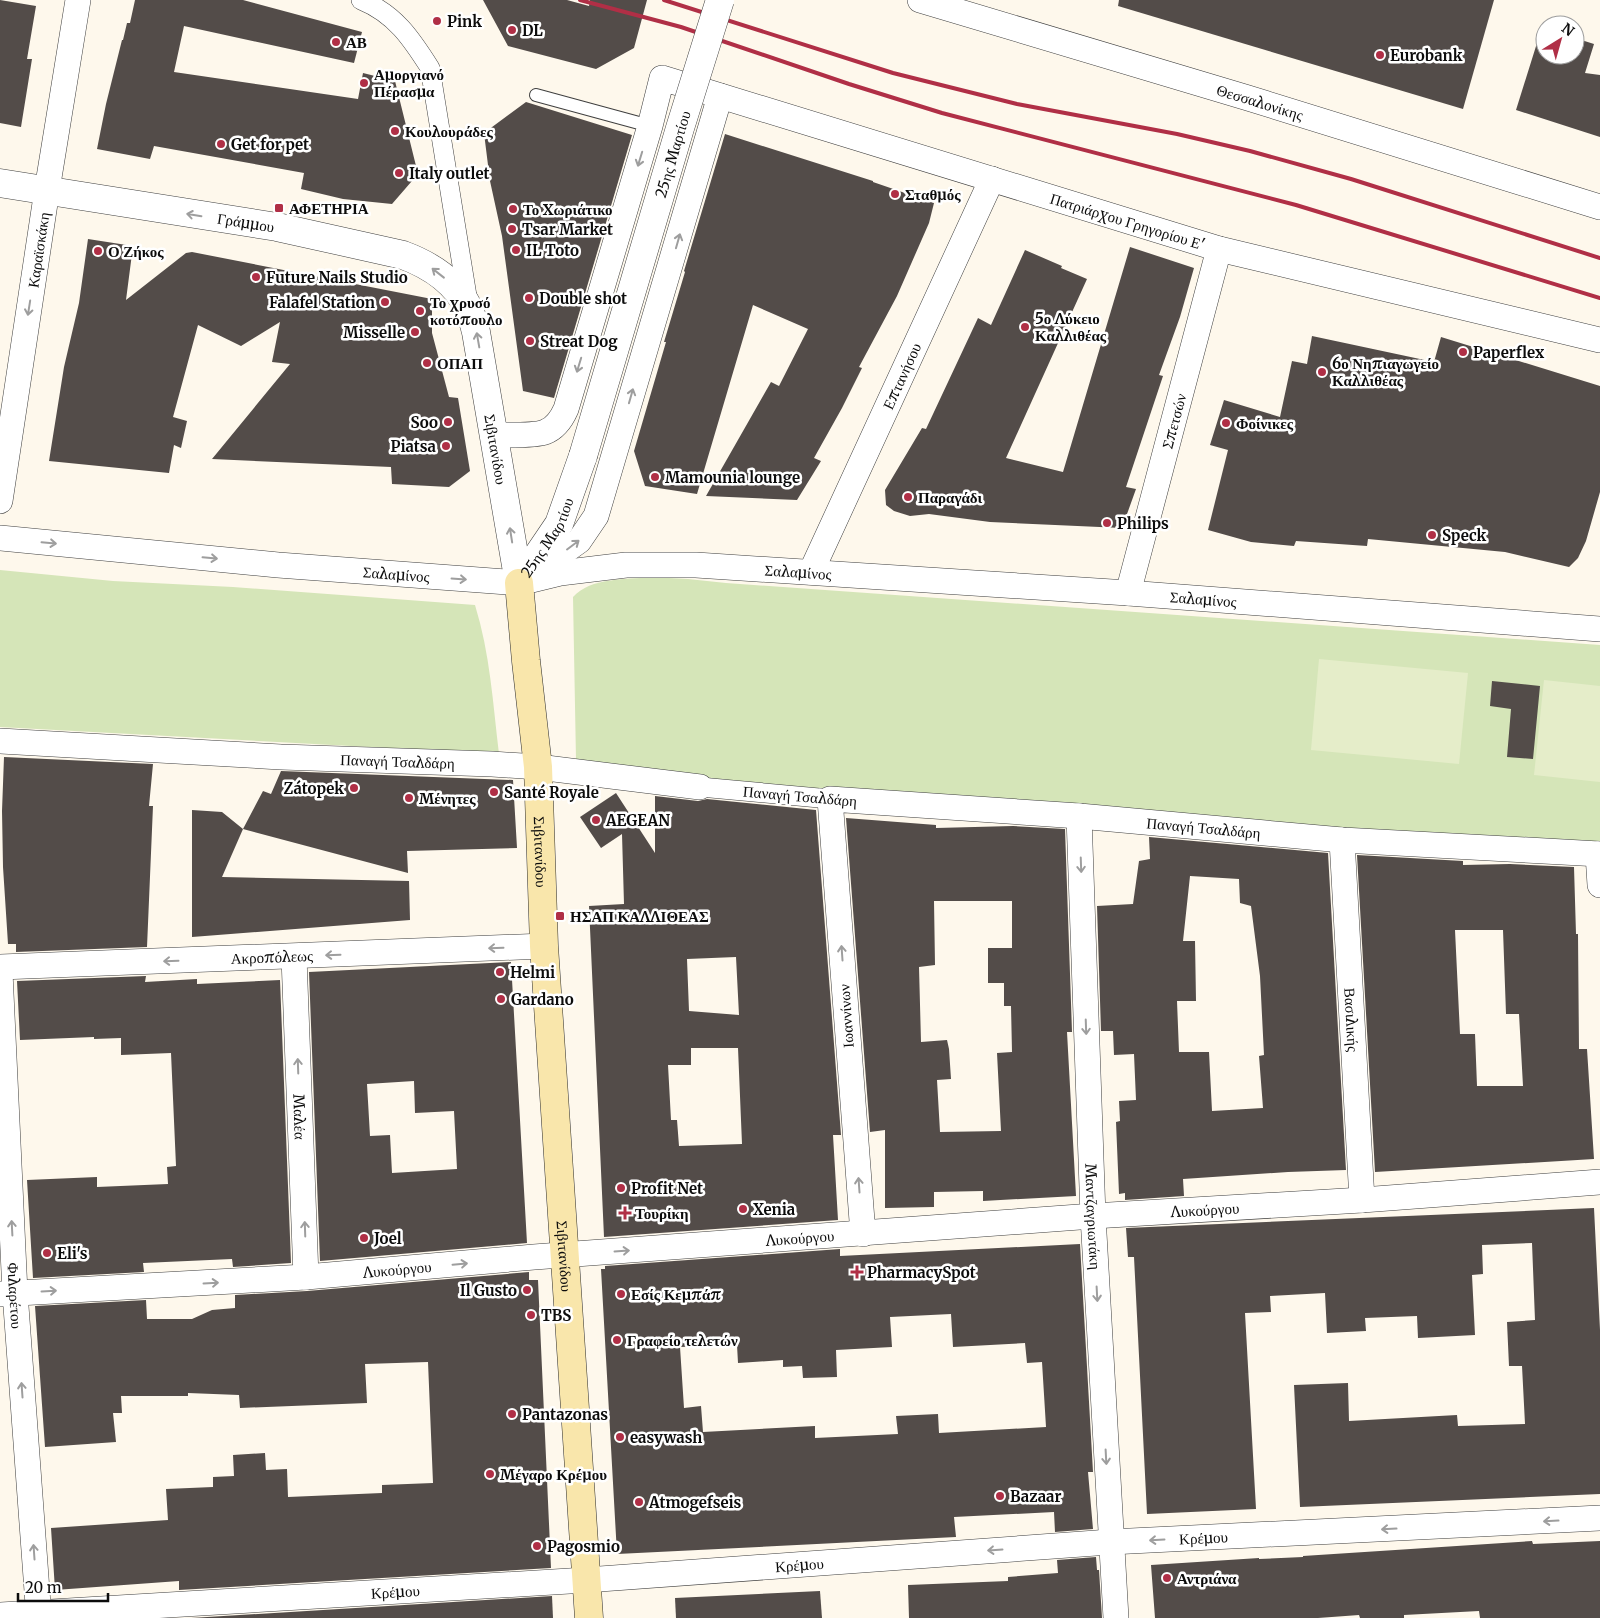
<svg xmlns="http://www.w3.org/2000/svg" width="1600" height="1618" font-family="Merriweather,serif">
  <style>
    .green { fill: #d5e5b8 }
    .pitch { fill: #e5edc9 }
    .building { fill: #534c49; fill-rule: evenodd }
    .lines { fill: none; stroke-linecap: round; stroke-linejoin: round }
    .service-casing { stroke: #3f3f3f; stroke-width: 14 }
    .pedestrian-casing { stroke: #3f3f3f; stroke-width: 20 }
    .minor-casing { stroke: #3f3f3f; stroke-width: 26 }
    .tertiary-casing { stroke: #3f3f3f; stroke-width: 29 }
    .secondary-casing { stroke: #2e2e2e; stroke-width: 29 }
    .service { stroke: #fff; stroke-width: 12 }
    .pedestrian { stroke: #fff; stroke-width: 19 }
    .minor { stroke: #fff; stroke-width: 25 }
    .tertiary { stroke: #fff; stroke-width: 28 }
    .secondary { stroke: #f9e6ab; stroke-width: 28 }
    .rail { stroke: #b02f46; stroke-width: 4 }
    .tertiary-bridge-casing { stroke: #3f3f3f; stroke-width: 29; stroke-linecap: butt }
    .tertiary-bridge { stroke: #fff; stroke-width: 28 }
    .oneway { stroke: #9e9e9e }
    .poi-dot { fill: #b02f46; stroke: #fff; stroke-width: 2 }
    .labels { text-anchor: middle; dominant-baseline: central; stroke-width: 5; stroke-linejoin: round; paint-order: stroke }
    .poi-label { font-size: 15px; font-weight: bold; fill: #0c0c0c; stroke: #fff; text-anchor: start }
    .street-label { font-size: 15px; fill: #0c0c0c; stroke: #fff }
  </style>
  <rect width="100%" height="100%" fill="#fef8ec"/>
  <!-- green -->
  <g class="green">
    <path d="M0,570l113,11 120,6 242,18c15,48 18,99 24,149l-499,-27z"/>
    <path d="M650,577l38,2 38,4 874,62v206l-957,-75 -67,-16 -3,-163c19,-20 51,-17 77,-20z"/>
  </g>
  <!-- pitch -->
  <g class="pitch">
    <path d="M1319,659l149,14 -9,91 -148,-14z"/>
    <path d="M1544,680l56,6v96l-66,-7z"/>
  </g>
  <!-- building -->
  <g class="building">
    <path d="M0,0l36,6 -9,53h5l-11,68 -21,-4z"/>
    <path d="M135,0h108l119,32 -8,31 -170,-37 -10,46 184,27 5,-26 32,8 23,93 -26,30 -49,-5 -42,-10 3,-16 -150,-27 -4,13 -53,-10 9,-45 16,-64h1l4,-17h3z"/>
    <path d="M483,0h84l22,6 1,-6h57l-13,48 -38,21 -88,-23z"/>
    <path d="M1119,0h375l-31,109 -345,-103z"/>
    <path d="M1542,27l3,1v27h30v-17l19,6 -9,29 15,2v62l-84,-27z"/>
    <path d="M526,102l106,33 -78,263 -31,-7 -21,-155 -12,-55 -6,-48z"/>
    <path d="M725,134l148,47v1l61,21 -5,20 -32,73 -38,71 3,1 -20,40 -28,50 7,3 -24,39 -91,-4 65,-114 8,4 29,-57 -55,-24 -56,189 -52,-8 -11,-35 32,-109h-2l21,-70 -1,-1z"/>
    <path d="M88,239l45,7 -7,54 60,-47 6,-1 240,47v34l17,64 9,1 12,73 -21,16 -57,-3 -1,-17 -179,-8 78,-95 -18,-2 8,-40 -39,24 -43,-21 -25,92 14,4 -6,27 -7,-3 -5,28 -120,-12 15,-94 15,-64z"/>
    <path d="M1130,247l64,21 -14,49 -21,58 4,1 -37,111 10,2 -14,39 -132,-6 -61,-8 -19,2 -16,-5 -8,-6 -1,-15 37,-62 4,1 52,-111 13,7 34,-75 37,16 -1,2 26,11 -81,179 57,14z"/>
    <path d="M1312,336l122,26 7,-25 159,49v106l-14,49 -8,17 -9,9 -64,-15 -137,-13 -1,7 -71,-5 -2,5 -43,-4 -43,-12 20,-80 -18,-5 14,-45 56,17 12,-56 15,3z"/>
    <path d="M1492,681l48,5 -7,73 -26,-2 4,-48 -21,-3z"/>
    <path d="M4,757l149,7 -4,42h4l-6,141 -131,5v-8h-8l-5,-77 -1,-56z"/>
    <path d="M281,771l232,9 4,68 -110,3 1,22 -165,-44 20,-38 8,3z"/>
    <path d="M616,793l39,60v-57l43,5 9,-2 109,11 25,325h-8l5,85 -234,17 -15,-331 35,-2 -2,-70 -21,14 -21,-31zM736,957l3,58 -50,-4 -2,-52zM691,1048h47l4,96 -63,2 -2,-26h-6l-3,-55h23z"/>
    <path d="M192,810l30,2 21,17 -21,48 187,4 1,39 -218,17z"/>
    <path d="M846,818l90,7v3l77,-2 52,3 7,203h-5l9,164 -93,5v-10l-49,1v15l-49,1v-78l-15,2zM934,901h78v47h-24v35h16v23h7l1,46 -15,1 4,78 -61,1 -3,-52 14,-1 -2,-30 -2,-9 -26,2 -2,-75 16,-2z"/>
    <path d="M1149,837l179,16 18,317 -58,2 -105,7 1,17 -59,4v-7l-6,1 -3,-72 4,-1 -1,-20 17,-1 -2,-46 -20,1 -1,-24h-12l-4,-125 36,-2 6,-43 11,-2zM1190,876l49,3 1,24 11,3 9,70 4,79 -5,1 4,52 -51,3 -3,-59h-30l-2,-51h19l-1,-60h-12z"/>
    <path d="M1357,855l106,6v4l47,-1 64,3 2,67h2l1,115h8l7,110 -219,13zM1455,930h48l3,84h13l4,72h-46l-2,-52h-15z"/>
    <path d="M511,962l16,281 -207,18 -11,-289zM414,1081l1,32 39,-2 3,58 -65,4 -2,-38 -20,1 -3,-52z"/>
    <path d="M146,976l-1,6 52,-3v5l83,-4 11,283 -58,4 -1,-8 -89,4 1,9 -111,6 -6,-98 70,-3v10l71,-3 -1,-17 9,-1 -5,-113 -50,2v-17l-27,1v-2l-74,3 -3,-59z"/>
    <path d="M1594,1208l6,122v164l-300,13 -6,-122 54,-2 1,38 108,-6 1,11 67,-2 -3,-58h-13l-2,-44 28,-2 -3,-77 -50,2 1,29 -11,1 3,60 -57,3 -1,-22 -52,2 1,13 -39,2 -2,-40 -55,3 1,16 -26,1 11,196 -109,5 -13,-257h-6l-2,-29z"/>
    <path d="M1080,1244l13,228h-5l5,57 -38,3 -1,-20 -100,5 2,20 -339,17 -16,-285h4v-3l235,-17v7zM951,1314l2,33 72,-4 2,20 15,-1 4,65 -107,6 -1,-19 -42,2 2,18 -83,4v-12l-112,6 -2,-26 -17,2 -4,-61 57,-2 1,18 45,-3v7l19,-1 1,12 34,-1 -1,-27 56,-3 -2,-30z"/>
    <path d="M529,1272v8h9l13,288 -372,22v-9l-124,9 -4,-62 117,-8 -2,-31 47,-2v-10l21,-1 -1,-21 32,-2 1,17 21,-1 1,28 94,-4v-8l51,-2 -5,-121 -63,2 2,39 -127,5 -1,-13 -51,-2v3h-67l1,17h-9l3,29 -71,5 -10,-141 111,-6 1,19h45l20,-9 23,-2v-13l72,-4z"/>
    <path d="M1532,1541l1,3 67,-3v77h-120l-1,-7 -75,4v3h-44l-1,-3 -41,3h-163l-4,-53 108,-7v1l44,-2v-1z"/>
    <path d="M1096,1557l1,13h2l3,48h-193l-1,-33 100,-4v-4l50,-4 -1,-13z"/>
    <path d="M820,1591l2,27h-146l-1,-20z"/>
    <path d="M552,1596l1,22h-362z"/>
  </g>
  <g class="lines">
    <defs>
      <path id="service" d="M536,95l114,31"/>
      <g id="pedestrian">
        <path d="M361,0c34,14 50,38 69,68l38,234"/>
        <path d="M700,787l130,12"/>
      </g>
      <g id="minor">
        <path id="s1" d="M920,0l328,98 352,109"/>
        <path id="s2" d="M494,435c12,0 41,1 51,-3 11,-4 17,-14 21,-23l84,-283 12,-48 557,171 381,91"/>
        <path id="s3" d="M0,501l47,-311 31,-190"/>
        <path id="s4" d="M0,538l278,27 241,18 41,-10 66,-8h70l432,28 472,36"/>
        <path id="s5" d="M811,572l181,-393"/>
        <path d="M531,575l48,-34 17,-25 124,-420"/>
        <path id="s6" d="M1128,593l91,-344"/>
        <path id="s7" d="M0,741l281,16 211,7 46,3 162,20"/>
        <path id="s8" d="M1079,816l14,400 23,402"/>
        <path id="s9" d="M1342,840l20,360"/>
        <path d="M1598,854l2,31"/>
        <path id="s10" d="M294,957l12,320"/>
        <path id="s11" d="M0,967l544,-21"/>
        <path id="s12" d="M0,972l15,321 24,325"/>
        <path id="s13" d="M863,1234l-33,-435 249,17 263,24 258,14"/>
        <path id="s14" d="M0,1294l306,-17 228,-20 559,-41 269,-16 238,-18"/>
        <path id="s15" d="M0,1615l586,-35 524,-38 490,-24"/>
      </g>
      <g id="tertiary">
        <path id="s16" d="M0,183l277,44 126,28c27,10 53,27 66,54 3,7 5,15 7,23l43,251"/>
        <path id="s17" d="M519,583l40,-59 24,-68"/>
      </g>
      <g id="secondary">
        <path id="s18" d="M519,583l7,78 12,106 6,179 45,672"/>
      </g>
    </defs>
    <!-- service casing -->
    <use href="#service" class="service-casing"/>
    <!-- pedestrian casing -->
    <use href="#pedestrian" class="pedestrian-casing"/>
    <!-- minor casing -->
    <use href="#minor" class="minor-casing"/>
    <!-- tertiary casing -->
    <use href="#tertiary" class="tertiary-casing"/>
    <!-- secondary casing -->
    <use href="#secondary" class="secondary-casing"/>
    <!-- service -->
    <use href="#service" class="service"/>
    <!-- pedestrian -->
    <use href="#pedestrian" class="pedestrian"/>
    <!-- minor -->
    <use href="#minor" class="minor"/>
    <!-- tertiary -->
    <use href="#tertiary" class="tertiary"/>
    <!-- secondary -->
    <use href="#secondary" class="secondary"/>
    <!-- rail -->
    <g class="rail">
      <path d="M580,0l101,27 168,57 93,29 354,92 304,93"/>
      <path d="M664,0l229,73 124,31 160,30 73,17 101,28 249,79"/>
    </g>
    <defs>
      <g id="tertiary-bridge">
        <path id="s19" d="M583,456l97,-328 40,-128"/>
      </g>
    </defs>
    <!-- tertiary-bridge casing -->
    <use href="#tertiary-bridge" class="tertiary-bridge-casing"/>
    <!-- tertiary-bridge -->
    <use href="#tertiary-bridge" class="tertiary-bridge"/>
  </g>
  <!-- one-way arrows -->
  <defs><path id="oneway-shaft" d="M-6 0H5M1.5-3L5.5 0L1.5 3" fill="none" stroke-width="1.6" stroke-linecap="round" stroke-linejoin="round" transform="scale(1.25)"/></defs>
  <g class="oneway">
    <use href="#oneway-shaft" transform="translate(640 159) rotate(107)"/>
    <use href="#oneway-shaft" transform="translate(194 215) rotate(-171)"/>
    <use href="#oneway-shaft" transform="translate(678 241) rotate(-74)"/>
    <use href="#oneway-shaft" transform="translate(438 273) rotate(-142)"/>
    <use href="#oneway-shaft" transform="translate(29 308) rotate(99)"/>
    <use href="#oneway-shaft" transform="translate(478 340) rotate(-100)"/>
    <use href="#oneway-shaft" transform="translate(579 365) rotate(107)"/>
    <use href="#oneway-shaft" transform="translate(631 396) rotate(-74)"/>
    <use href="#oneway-shaft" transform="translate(511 535) rotate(-99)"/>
    <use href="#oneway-shaft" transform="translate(49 543) rotate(5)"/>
    <use href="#oneway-shaft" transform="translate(573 545) rotate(-37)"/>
    <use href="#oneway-shaft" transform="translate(210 558) rotate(5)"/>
    <use href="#oneway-shaft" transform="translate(459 579) rotate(4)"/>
    <use href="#oneway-shaft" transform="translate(1081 865) rotate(88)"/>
    <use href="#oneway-shaft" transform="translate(496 948) rotate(178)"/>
    <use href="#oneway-shaft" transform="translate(842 953) rotate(-94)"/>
    <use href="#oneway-shaft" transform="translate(333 955) rotate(178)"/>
    <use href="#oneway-shaft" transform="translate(171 961) rotate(178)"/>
    <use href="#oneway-shaft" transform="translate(1086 1027) rotate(88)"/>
    <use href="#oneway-shaft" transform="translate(298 1066) rotate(-92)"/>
    <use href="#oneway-shaft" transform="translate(859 1185) rotate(-94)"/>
    <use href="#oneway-shaft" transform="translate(12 1228) rotate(-93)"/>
    <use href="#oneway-shaft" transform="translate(305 1229) rotate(-92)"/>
    <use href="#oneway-shaft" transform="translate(622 1251) rotate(-4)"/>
    <use href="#oneway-shaft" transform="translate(460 1264) rotate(-5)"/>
    <use href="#oneway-shaft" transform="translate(211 1283) rotate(-3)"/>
    <use href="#oneway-shaft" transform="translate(49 1291) rotate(-3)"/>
    <use href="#oneway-shaft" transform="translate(1097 1294) rotate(87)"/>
    <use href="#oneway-shaft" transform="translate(22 1390) rotate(-94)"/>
    <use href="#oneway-shaft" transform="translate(1106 1457) rotate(87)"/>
    <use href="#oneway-shaft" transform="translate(1551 1521) rotate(177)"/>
    <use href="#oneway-shaft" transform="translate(1389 1529) rotate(177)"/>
    <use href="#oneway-shaft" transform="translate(1157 1540) rotate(177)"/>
    <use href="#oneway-shaft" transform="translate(995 1550) rotate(176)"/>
    <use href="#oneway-shaft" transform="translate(34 1552) rotate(-94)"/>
  </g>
  <!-- markers -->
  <g class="poi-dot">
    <circle cx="437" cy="21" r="5"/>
    <circle cx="512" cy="30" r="5"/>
    <circle cx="336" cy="42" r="5"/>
    <circle cx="1380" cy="55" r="5"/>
    <circle cx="364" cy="83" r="5"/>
    <circle cx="395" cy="131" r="5"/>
    <circle cx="221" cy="144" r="5"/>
    <circle cx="399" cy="173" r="5"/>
    <circle cx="895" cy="194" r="5"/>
    <rect x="274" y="203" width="10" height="10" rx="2.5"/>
    <circle cx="513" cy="209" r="5"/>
    <circle cx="512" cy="229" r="5"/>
    <circle cx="516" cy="250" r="5"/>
    <circle cx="98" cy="251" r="5"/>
    <circle cx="256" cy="277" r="5"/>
    <circle cx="529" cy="298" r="5"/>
    <circle cx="385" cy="302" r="5"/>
    <circle cx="420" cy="311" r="5"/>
    <circle cx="1025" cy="327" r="5"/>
    <circle cx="415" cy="332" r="5"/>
    <circle cx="530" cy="341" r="5"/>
    <circle cx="1463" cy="352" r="5"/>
    <circle cx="427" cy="363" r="5"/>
    <circle cx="1322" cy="372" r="5"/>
    <circle cx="448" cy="422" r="5"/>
    <circle cx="1226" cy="423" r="5"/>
    <circle cx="446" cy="446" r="5"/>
    <circle cx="655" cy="477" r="5"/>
    <circle cx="908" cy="497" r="5"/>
    <circle cx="1107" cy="523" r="5"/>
    <circle cx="1432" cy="535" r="5"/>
    <circle cx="354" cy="788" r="5"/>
    <circle cx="494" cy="792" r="5"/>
    <circle cx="409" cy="798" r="5"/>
    <circle cx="596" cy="820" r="5"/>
    <rect x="555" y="911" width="10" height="10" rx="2.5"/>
    <circle cx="500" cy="972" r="5"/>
    <circle cx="501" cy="999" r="5"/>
    <circle cx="621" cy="1188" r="5"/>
    <circle cx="743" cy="1209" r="5"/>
    <path d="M622.5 1205.5h5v5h5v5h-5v5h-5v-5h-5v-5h5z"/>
    <circle cx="364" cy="1238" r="5"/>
    <circle cx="47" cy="1253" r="5"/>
    <path d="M854.5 1264.5h5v5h5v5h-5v5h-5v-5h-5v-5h5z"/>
    <circle cx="527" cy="1290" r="5"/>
    <circle cx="621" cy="1294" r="5"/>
    <circle cx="531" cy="1315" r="5"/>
    <circle cx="617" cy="1340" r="5"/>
    <circle cx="512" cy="1414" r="5"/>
    <circle cx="620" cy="1437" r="5"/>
    <circle cx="490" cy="1474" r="5"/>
    <circle cx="1000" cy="1496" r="5"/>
    <circle cx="639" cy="1502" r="5"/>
    <circle cx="537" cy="1546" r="5"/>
    <circle cx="1167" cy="1578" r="5"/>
  </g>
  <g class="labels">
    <!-- poi labels -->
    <g class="poi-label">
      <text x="447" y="21">Pink</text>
      <text x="522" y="30">DL</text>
      <text x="346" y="42">ΑΒ</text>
      <text x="1390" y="55">Eurobank</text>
      <text x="374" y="74">Αμοργιανό<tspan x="374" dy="17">Πέρασμα</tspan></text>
      <text x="405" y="131">Κουλουράδες</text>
      <text x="231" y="144">Get for pet</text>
      <text x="409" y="173">Italy outlet</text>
      <text x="905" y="194">Σταθμός</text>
      <text x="289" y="208">ΑΦΕΤΗΡΙΑ</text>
      <text x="523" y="209">Το Χωριάτικο</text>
      <text x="522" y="229">Tsar Market</text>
      <text x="526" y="250">IL Toto</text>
      <text x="108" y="251">Ο Ζήκος</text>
      <text x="266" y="277">Future Nails Studio</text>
      <text x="539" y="298">Double shot</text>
      <text x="375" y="302" text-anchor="end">Falafel Station</text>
      <text x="430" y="302">Το χρυσό<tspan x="430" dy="17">κοτόπουλο</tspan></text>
      <text x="1035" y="318">5ο Λύκειο<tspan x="1035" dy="17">Καλλιθέας</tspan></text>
      <text x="405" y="332" text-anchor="end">Misselle</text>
      <text x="540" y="341">Streat Dog</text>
      <text x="1473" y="352">Paperflex</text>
      <text x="437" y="363">ΟΠΑΠ</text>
      <text x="1332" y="363">6ο Νηπιαγωγείο<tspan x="1332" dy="17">Καλλιθέας</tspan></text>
      <text x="438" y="422" text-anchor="end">Soo</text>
      <text x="1236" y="423">Φοίνικες</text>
      <text x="436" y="446" text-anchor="end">Piatsa</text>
      <text x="665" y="477">Mamounia lounge</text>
      <text x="918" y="497">Παραγάδι</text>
      <text x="1117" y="523">Philips</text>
      <text x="1442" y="535">Speck</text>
      <text x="344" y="788" text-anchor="end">Zátopek</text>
      <text x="504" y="792">Santé Royale</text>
      <text x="419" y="798">Μένητες</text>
      <text x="606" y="820">AEGEAN</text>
      <text x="570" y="916">ΗΣΑΠ ΚΑΛΛΙΘΕΑΣ</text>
      <text x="510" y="972">Helmi</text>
      <text x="511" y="999">Gardano</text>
      <text x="631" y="1188">Profit Net</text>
      <text x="753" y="1209">Xenia</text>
      <text x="635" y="1213">Τουρίκη</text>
      <text x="374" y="1238">Joel</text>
      <text x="57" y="1253">Eli's</text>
      <text x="867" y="1272">PharmacySpot</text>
      <text x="517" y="1290" text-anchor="end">Il Gusto</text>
      <text x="631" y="1294">Εσίς Κεμπάπ</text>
      <text x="541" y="1315">TBS</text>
      <text x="627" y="1340">Γραφείο τελετών</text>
      <text x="522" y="1414">Pantazonas</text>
      <text x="630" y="1437">easywash</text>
      <text x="500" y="1474">Μέγαρο Κρέμου</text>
      <text x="1010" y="1496">Bazaar</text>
      <text x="649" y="1502">Atmogefseis</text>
      <text x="547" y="1546">Pagosmio</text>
      <text x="1177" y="1578">Αντριάνα</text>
    </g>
    <!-- street labels -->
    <g class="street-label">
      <text stroke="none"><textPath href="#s1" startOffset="355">Θεσσαλονίκης</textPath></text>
      <text stroke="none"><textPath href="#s19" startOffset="315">25ης Μαρτίου</textPath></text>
      <text stroke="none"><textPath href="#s2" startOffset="915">Πατριάρχου Γρηγορίου Ε'</textPath></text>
      <text stroke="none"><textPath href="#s16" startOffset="249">Γράμμου</textPath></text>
      <text stroke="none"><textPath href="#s3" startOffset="254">Καραϊσκάκη</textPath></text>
      <text stroke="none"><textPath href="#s5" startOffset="216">Επτανήσου</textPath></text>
      <text stroke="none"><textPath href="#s6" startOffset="178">Σπετσών</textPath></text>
      <text stroke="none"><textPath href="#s16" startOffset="640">Σιβιτανίδου</textPath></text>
      <text stroke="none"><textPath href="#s17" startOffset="54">25ης Μαρτίου</textPath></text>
      <text stroke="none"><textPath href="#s4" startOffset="802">Σαλαμίνος</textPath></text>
      <text stroke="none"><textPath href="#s4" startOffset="398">Σαλαμίνος</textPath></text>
      <text stroke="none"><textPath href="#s4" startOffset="1208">Σαλαμίνος</textPath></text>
      <text stroke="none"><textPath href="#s7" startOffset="398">Παναγή Τσαλδάρη</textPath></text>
      <text transform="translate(800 796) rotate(5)">Παναγή Τσαλδάρη</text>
      <text stroke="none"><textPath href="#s13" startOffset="811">Παναγή Τσαλδάρη</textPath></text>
      <text stroke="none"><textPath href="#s18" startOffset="270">Σιβιτανίδου</textPath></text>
      <text stroke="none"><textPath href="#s11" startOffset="272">Ακροπόλεως</textPath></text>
      <text transform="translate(846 1016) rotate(-94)">Ιωαννίνων</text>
      <text stroke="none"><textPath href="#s9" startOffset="180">Βασιλικής</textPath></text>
      <text stroke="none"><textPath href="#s10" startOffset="160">Μαλέα</textPath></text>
      <text stroke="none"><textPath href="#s14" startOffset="1208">Λυκούργου</textPath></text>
      <text stroke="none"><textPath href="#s8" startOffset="401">Μαντζαγριωτάκη</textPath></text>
      <text stroke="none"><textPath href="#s14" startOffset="802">Λυκούργου</textPath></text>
      <text stroke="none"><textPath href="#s18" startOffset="675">Σιβιτανίδου</textPath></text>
      <text stroke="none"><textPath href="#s14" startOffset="398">Λυκούργου</textPath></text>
      <text stroke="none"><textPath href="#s12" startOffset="324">Φιλαρέτου</textPath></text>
      <text stroke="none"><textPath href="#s15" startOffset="1206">Κρέμου</textPath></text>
      <text stroke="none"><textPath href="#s15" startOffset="801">Κρέμου</textPath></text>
      <text stroke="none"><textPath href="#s15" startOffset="396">Κρέμου</textPath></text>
    </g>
  </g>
  <!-- north arrow -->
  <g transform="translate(1560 40) rotate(37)"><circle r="24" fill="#ffffff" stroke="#9e9e9e"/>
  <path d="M0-4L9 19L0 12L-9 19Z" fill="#b02f46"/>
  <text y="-8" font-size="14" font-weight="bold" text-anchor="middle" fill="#0c0c0c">N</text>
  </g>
  <!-- scale -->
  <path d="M18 1593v8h90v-8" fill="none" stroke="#0c0c0c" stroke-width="2.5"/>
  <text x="25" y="1593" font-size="15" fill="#0c0c0c" stroke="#ffffff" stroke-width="4" paint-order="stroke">20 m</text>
</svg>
